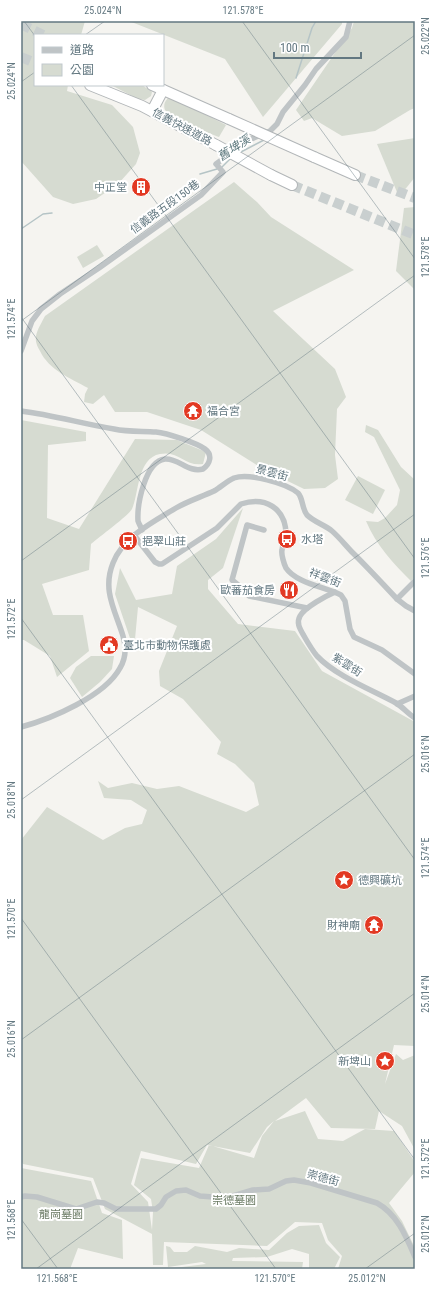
<svg xmlns="http://www.w3.org/2000/svg" width="436" height="1290" font-family="'Roboto Condensed','Noto Sans TC',sans-serif">
  <style>
    .green { fill: #d6dbd1; fill-rule: evenodd }
    .lines { fill: none; stroke-linecap: round; stroke-linejoin: round }
    .stream { stroke: #b5c4c6; stroke-width: 1.5 }
    .highway-tunnel { stroke: #c9cfcf; stroke-width: 10; stroke-dasharray: 10 5; stroke-linecap: butt }
    .highway-casing { stroke: #b2b6b8; stroke-width: 12 }
    .street { stroke: #bfc4c6; stroke-width: 5.5 }
    .highway { stroke: #fff; stroke-width: 10 }
    .highway-bridge-casing { stroke: #b2b6b8; stroke-width: 12; stroke-linecap: butt }
    .highway-bridge { stroke: #fff; stroke-width: 10 }
    .ticks { fill: none; stroke: #637881; stroke-width: 1; stroke-opacity: 0.45 }
    .labels { text-anchor: middle; dominant-baseline: central; stroke-width: 4; stroke-linejoin: round; paint-order: stroke }
    .street-label { font-size: 11px; fill: #637881; stroke: #fff }
    .poi-label { font-size: 11px; fill: #637881; stroke: #fff; text-anchor: start }
    .park-label { font-size: 11px; fill: #697962; stroke: #fff }
    .water-label { font-size: 12px; font-style: italic; fill: #5f7a7f; stroke: #fff }
    .neatline { fill: none; stroke: #637881; stroke-width: 1.5 }
    .ticks-label { font-size: 10px; text-anchor: middle; fill: #637881 }
  </style>
  <rect width="100%" height="100%" fill="#f5f4f0"/>
  <!-- green -->
  <g class="green">
    <path d="M21,21h64l-4,14h-46v50h33l-1,6 45,14 21,22 7,26 -4,11 -18,20 -22,15 -23,5 -20,-7 -32,-36z"/>
    <path d="M129,21h213v3l-79,93 -38,-58z"/>
    <path d="M354,21h61v87l-5,2 -35,21 -33,5 -30,-18 -8,3 -8,-11 56,-82z"/>
    <path d="M111,85h31l10,7 -1,4 -6,4 -7,-1z"/>
    <path d="M168,98l9,2 49,25 -7,12c-11,-4 -48,-19 -54,-27 -2,-5 0,-9 3,-12z"/>
    <path d="M415,138v39l-16,20 -22,-53z"/>
    <path d="M234,182l23,20 14,15 83,53 -81,41 62,58 11,28 -9,12 -2,46 3,24 -13,9 -21,1 -41,-20 -62,-39 -54,-18h-32l-11,-17 -11,9 -9,-2 1,-8 3,-6c-18,-10 -39,-18 -48,-37 -3,-5 -5,-10 -4,-15 1,-6 6,-14 9,-20z"/>
    <path d="M415,207v83l-19,-19 8,-63z"/>
    <path d="M97,245l7,11 -21,12 -6,-11z"/>
    <path d="M21,420l65,12v9l-38,4 -1,73 32,11 56,-90 42,1 29,12 -3,12c-18,3 -24,-14 -43,-10 -23,4 -21,40 -28,55 -3,6 -34,29 -41,35l-2,26 -47,14 11,31h30l6,36 -32,26 -7,-21 -26,-16h-3z"/>
    <path d="M366,425l12,5 23,37 14,13v97l-4,4c-18,-18 -35,-36 -45,-60l12,1 7,-4 12,-13 3,-15 -26,-53 -9,-5z"/>
    <path d="M358,476l27,14 -12,24 -28,-14z"/>
    <path d="M243,508l-20,60 -15,12v9l30,35 57,7 27,40 93,51v324l-21,-1 -9,39 11,-30 7,6 12,-5v95l-13,-24 -23,-15 -4,18 -44,-1 -25,-30 -31,23 30,-10 13,28 25,2 22,-12 29,2 21,31v10l-26,31 13,18 13,27v21h-77l4,-13 -14,-16 -6,-17 -27,-1 -28,24 -103,-4 -1,23h-10l-1,-31 -47,-25 -12,-31 -70,-14 -2,-4v-320l26,-33 56,33 22,-12 17,-4 5,-14 -16,-10 -27,-2 -6,-17 10,7 24,-5 25,6 22,-3 67,26 13,-7 -5,-22 -19,-19 -18,-10 4,-12 -38,-43 -23,-13 -1,-15 18,-45 -39,-19 -4,43 -19,-56 5,-26 16,32 36,-6 5,-28 39,-27zM274,1121l-12,15 -8,22 -45,-13 -10,23 -58,-10 -7,27 17,14 2,13 -1,18 -4,-28 -17,-18 10,-33 55,13 11,-19 43,8 17,-26z"/>
    <path d="M91,656h23l-2,13 -12,13 -18,15 -12,-19 6,-11z"/>
    <path d="M21,1168l70,13 11,32 20,7 1,39 -45,-11 -8,21h-49z"/>
    <path d="M319,1225l7,18 14,14 -6,12h-25v-15l-17,-5 -25,8 -34,1 -1,3 71,1 -1,7h-136l40,-5 -4,-2 -34,5 -2,-21 4,1 4,5h13l8,-6 32,6 12,-4 30,2 18,-17 12,-7z"/>
  </g>
  <g class="lines">
    <!-- stream -->
    <g class="stream">
      <path d="M296,78l16,-50 4,-7"/>
      <path d="M239,153l25,-13"/>
      <path d="M221,168l10,-10"/>
      <path d="M200,174l17,-5"/>
      <path d="M21,229l22,-15 9,-1"/>
    </g>
    <!-- highway-tunnel -->
    <g class="highway-tunnel">
      <path d="M21,24l22,11"/>
      <path d="M21,57l14,6"/>
      <path d="M355,175l60,23"/>
      <path d="M292,185l123,50"/>
    </g>
    <defs>
      <g id="highway">
        <path d="M90,85l52,21 74,39"/>
        <path d="M152,85l77,34"/>
        <path d="M152,111l11,-21"/>
        <path d="M314,157l41,18"/>
        <path d="M271,175l21,10"/>
      </g>
    </defs>
    <!-- highway casing -->
    <use href="#highway" class="highway-casing"/>
    <!-- street -->
    <g class="street">
      <path d="M21,351l11,-30 9,-12 19,-15 39,-26 102,-73 22,-23 -7,-8 33,-24 21,-9 7,-7 6,-12 22,-27 11,-16 30,-32 4,-16"/>
      <path d="M21,411c32,4 62,13 93,18 14,3 28,2 42,3 11,1 41,11 49,17 8,6 5,15 -2,20 -15,4 -24,-11 -38,-10 -20,2 -28,46 -27,62 1,3 3,6 4,9"/>
      <path d="M264,530l-17,-5 -15,55 11,9 6,7 58,12"/>
      <path d="M134,535l21,27 4,2h3l55,-36 24,-24c24,-8 45,4 45,31 0,5 -4,10 -4,15 -1,4 2,14 4,18 10,15 39,19 55,27l4,6 5,28 4,8 28,13 33,24"/>
      <path d="M335,592c-9,4 -30,15 -35,24 -4,7 0,13 4,20 4,7 8,14 13,20 19,20 55,34 79,47 7,4 12,11 19,15"/>
      <path d="M397,599l18,-18"/>
      <path d="M397,704l18,-8"/>
      <path d="M21,727c30,-8 84,-31 99,-59 6,-10 6,-22 3,-32 -8,-26 -21,-46 -10,-73 10,-26 40,-41 63,-55 12,-7 25,-11 38,-17 7,-4 13,-10 20,-13 15,-5 52,5 64,15 5,5 4,16 9,22 7,7 18,10 25,16 8,7 14,15 21,22 15,15 30,31 44,46l9,7 9,5"/>
      <path d="M21,1197l4,-1 12,1 39,12 21,-7 7,1 12,6h40l5,-4 5,-8 10,-6 10,-1 14,6 26,2 27,-8 16,-1 17,-8 8,-1 17,3 66,20c20,11 29,33 38,54"/>
    </g>
    <!-- highway -->
    <use href="#highway" class="highway"/>
    <defs>
      <g id="highway-bridge">
        <path d="M229,119l85,38"/>
        <path d="M216,145l55,30"/>
      </g>
    </defs>
    <!-- highway-bridge casing -->
    <use href="#highway-bridge" class="highway-bridge-casing"/>
    <!-- highway-bridge -->
    <use href="#highway-bridge" class="highway-bridge"/>
  </g>
  <!-- ticks -->
  <path class="ticks" d="M24,21l11,15M242,21l173,238M85,35l20,-14M21,82l14,-10M71,85l344,474M21,317l394,543M21,321l394,-286M21,561l394,-286M21,618l394,542M21,800l394,-286M21,918l255,351M21,1040l394,-286M21,1219l37,50M36,1269l379,-276M365,1269l50,-36"/>
  <!-- icons -->
  <defs>
    <symbol id="building-disc" viewBox="-11 -11 22 22"><circle r="9.5" fill="#e23923" stroke="#fff"/><path d="M-4-6H4V6H1V3H-1V6H-4ZM-2.5-4.3h1.7v1.8h-1.7ZM.8-4.3h1.7v1.8H.8ZM-2.5-1h1.7V.8h-1.7ZM.8-1h1.7V.8H.8Z" fill="#fff"/></symbol>
    <symbol id="temple-disc" viewBox="-11 -11 22 22"><circle r="9.5" fill="#e23923" stroke="#fff"/><path d="M0-6L5-2H3V0L6.5 2.5H4V6H1.5V3h-3V6H-4V2.5H-6.5L-3 0V-2H-5Z" fill="#fff"/></symbol>
    <symbol id="bus-disc" viewBox="-11 -11 22 22"><circle r="9.5" fill="#e23923" stroke="#fff"/><path d="M-5-6H5V4H4V6H2V4H-2V6H-4V4H-5ZM-3.5-4V0h7V-4ZM-3.5 1.2v1.5H-2V1.2ZM2 1.2v1.5H3.5V1.2Z" fill="#fff"/></symbol>
    <symbol id="restaurant-disc" viewBox="-11 -11 22 22"><circle r="9.5" fill="#e23923" stroke="#fff"/><path d="M-5-6h1v4h1v-4h1v4h1v-4h1v5L-1.5 .5V6h-2V.5L-5-1ZM5-6V6H3V1.5H1.5Q1.5-4 5-6Z" fill="#fff"/></symbol>
    <symbol id="civic-disc" viewBox="-11 -11 22 22"><circle r="9.5" fill="#e23923" stroke="#fff"/><path d="M-.6-6.5H3V-4.5H.6V-3L4-1V1h2V6H-6V1h2V-1L-.6-3ZM-1.2 2.5V6h2.4V2.5Z" fill="#fff"/></symbol>
    <symbol id="sight-disc" viewBox="-11 -11 22 22"><circle r="9.5" fill="#e23923" stroke="#fff"/><path d="M0-6L1.8-2.2L6-1.7L2.9 1.2L3.7 5.4L0 3.3L-3.7 5.4L-2.9 1.2L-6-1.7L-1.8-2.2Z" fill="#fff"/></symbol>
  </defs>
  <g fill-rule="evenodd">
    <use href="#building-disc" x="130" y="176" width="22" height="22"/>
    <use href="#temple-disc" x="182" y="400" width="22" height="22"/>
    <use href="#bus-disc" x="276" y="528" width="22" height="22"/>
    <use href="#bus-disc" x="117" y="530" width="22" height="22"/>
    <use href="#restaurant-disc" x="278" y="579" width="22" height="22"/>
    <use href="#civic-disc" x="98" y="634" width="22" height="22"/>
    <use href="#sight-disc" x="333" y="869" width="22" height="22"/>
    <use href="#temple-disc" x="363" y="914" width="22" height="22"/>
    <use href="#sight-disc" x="374" y="1050" width="22" height="22"/>
  </g>
  <g class="labels">
    <!-- street labels -->
    <g class="street-label">
      <text transform="translate(182 127) rotate(28)">信義快速道路</text>
      <text transform="translate(165 207) rotate(-36)">信義路五段150巷</text>
      <text transform="translate(272 473) rotate(15)">景雲街</text>
      <text transform="translate(325 578) rotate(21)">祥雲街</text>
      <text transform="translate(347 665) rotate(32)">紫雲街</text>
      <text transform="translate(323 1178) rotate(15)">崇德街</text>
    </g>
    <!-- poi labels -->
    <g class="poi-label">
      <text x="127" y="187" text-anchor="end">中正堂</text>
      <text x="207" y="411">福合宮</text>
      <text x="301" y="539">水塔</text>
      <text x="142" y="541">挹翠山莊</text>
      <text x="275" y="590" text-anchor="end">歐蕃茄食房</text>
      <text x="123" y="645">臺北市動物保護處</text>
      <text x="358" y="880">德興礦坑</text>
      <text x="360" y="925" text-anchor="end">財神廟</text>
      <text x="371" y="1061" text-anchor="end">新埤山</text>
    </g>
    <!-- park labels -->
    <g class="park-label">
      <text x="234" y="1200">崇德墓園</text>
      <text x="61" y="1214">龍崗墓園</text>
    </g>
    <!-- water labels -->
    <g class="water-label">
      <text transform="translate(234 148) rotate(-33)">舊埤溪</text>
    </g>
  </g>
  <!-- border -->
  <rect width="436" height="1290" fill="none" stroke="#ffffff" stroke-width="44"/>
  <!-- legend -->
  <rect x="34" y="34" width="130" height="52" fill="#ffffff" stroke="#c1c9cd"/>
  <rect x="42" y="47" width="20" height="6" fill="#bfc4c6" stroke="#c1c9cd"/>
  <text x="70" y="54" font-size="12" fill="#637881">道路</text>
  <rect x="42" y="64" width="20" height="12" fill="#d6dbd1" stroke="#c1c9cd"/>
  <text x="70" y="74" font-size="12" fill="#637881">公園</text>
  <!-- scale -->
  <path d="M274 52v6h87v-6" fill="none" stroke="#637881" stroke-width="2"/>
  <text x="280" y="52" font-size="12" fill="#637881" stroke="#ffffff" stroke-width="3" paint-order="stroke">100 m</text>
  <rect x="22" y="22" width="392" height="1246" class="neatline"/>
  <g class="ticks-label">
    <text x="103" y="14">25.024°N</text>
    <text x="243" y="14">121.578°E</text>
    <text transform="translate(425 36) rotate(-90)" y="4">25.022°N</text>
    <text transform="translate(11 81) rotate(-90)" y="4">25.024°N</text>
    <text transform="translate(425 257) rotate(-90)" y="4">121.578°E</text>
    <text transform="translate(11 319) rotate(-90)" y="4">121.574°E</text>
    <text transform="translate(425 558) rotate(-90)" y="4">121.576°E</text>
    <text transform="translate(11 619) rotate(-90)" y="4">121.572°E</text>
    <text transform="translate(425 754) rotate(-90)" y="4">25.016°N</text>
    <text transform="translate(11 800) rotate(-90)" y="4">25.018°N</text>
    <text transform="translate(425 858) rotate(-90)" y="4">121.574°E</text>
    <text transform="translate(11 919) rotate(-90)" y="4">121.570°E</text>
    <text transform="translate(425 994) rotate(-90)" y="4">25.014°N</text>
    <text transform="translate(11 1039) rotate(-90)" y="4">25.016°N</text>
    <text transform="translate(425 1159) rotate(-90)" y="4">121.572°E</text>
    <text transform="translate(11 1220) rotate(-90)" y="4">121.568°E</text>
    <text transform="translate(425 1234) rotate(-90)" y="4">25.012°N</text>
    <text x="57" y="1282">121.568°E</text>
    <text x="275" y="1282">121.570°E</text>
    <text x="367" y="1282">25.012°N</text>
  </g>
</svg>
